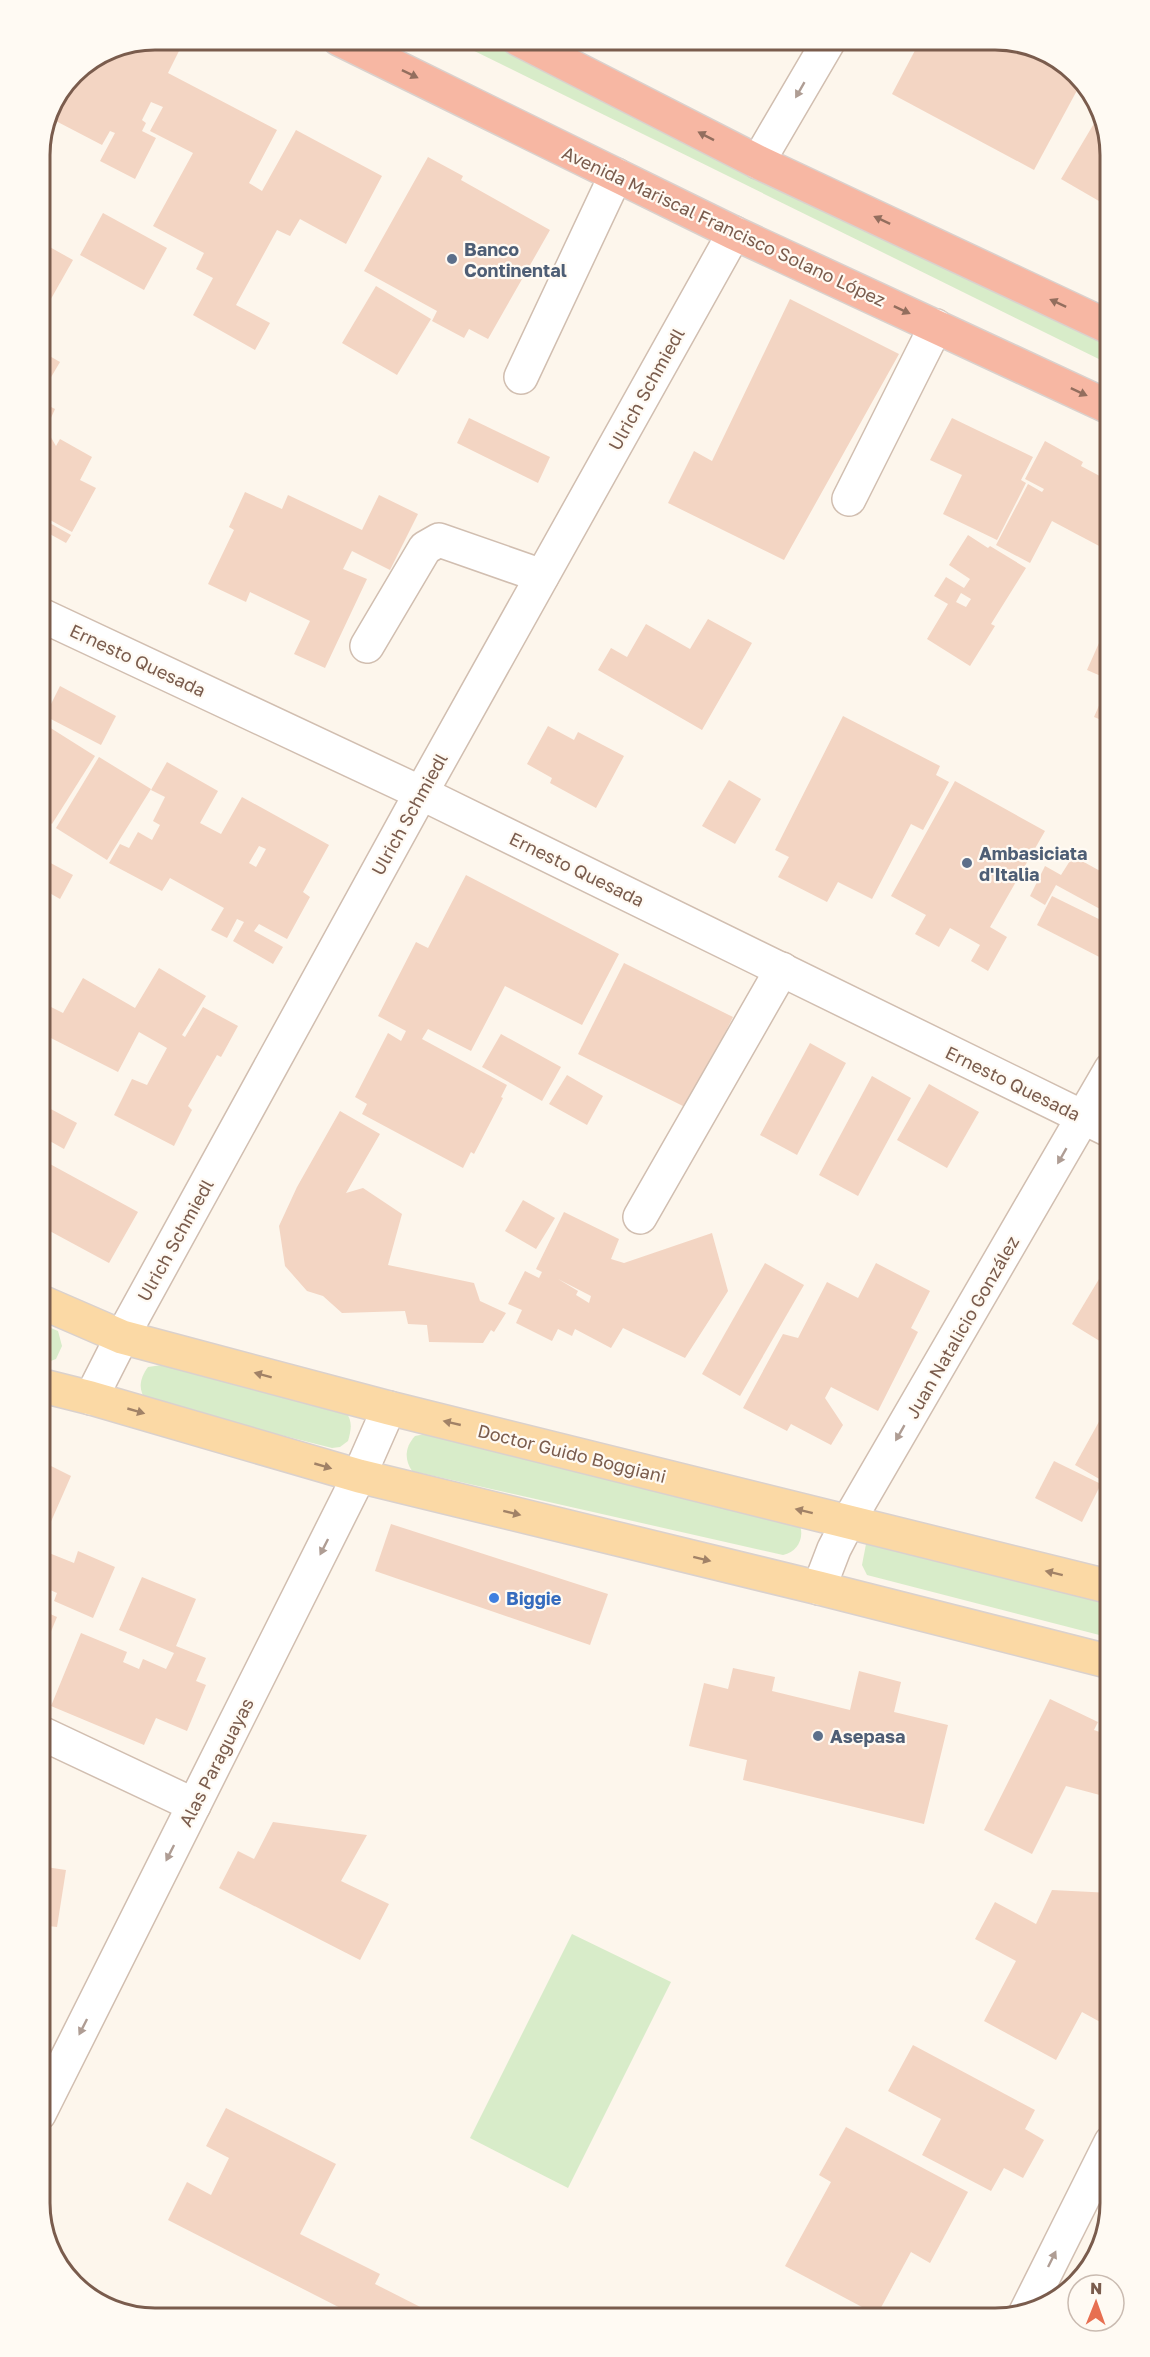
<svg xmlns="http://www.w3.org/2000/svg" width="1150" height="2357" font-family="'Golos Text',sans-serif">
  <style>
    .green { fill: #d8ecc9 }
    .building { fill: #f3d5c3; fill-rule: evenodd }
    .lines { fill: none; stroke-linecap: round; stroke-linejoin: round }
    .minor-casing { stroke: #d1beb0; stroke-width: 36 }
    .major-casing { stroke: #dad1cd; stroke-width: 36 }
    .highway-casing { stroke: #dad1cd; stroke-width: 36 }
    .minor { stroke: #fff; stroke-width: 33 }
    .major { stroke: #fbd9a5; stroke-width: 33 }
    .highway { stroke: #f7b7a3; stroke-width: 33 }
    .oneway { fill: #936e5e }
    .oneway2 { fill: #af9d94 }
    .oneway3 { fill: #a18267 }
    .service-dot { fill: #5c6f8a; stroke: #fffaf3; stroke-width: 2 }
    .shop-dot { fill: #3f7fe0; stroke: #fffaf3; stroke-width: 2 }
    .labels { text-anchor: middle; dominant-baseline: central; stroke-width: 4.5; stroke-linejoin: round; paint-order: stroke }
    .street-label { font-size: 18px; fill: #7a5c4d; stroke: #fffaf3 }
    .service-label { font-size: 18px; font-weight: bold; fill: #4e5e75; stroke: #fffaf3; text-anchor: start }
    .shop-label { font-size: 18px; font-weight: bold; fill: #366cbe; stroke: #fffaf3; text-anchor: start }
    .rim { fill: none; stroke: #7a5c4d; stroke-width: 3 }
  </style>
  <rect width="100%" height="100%" fill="#fdf6ec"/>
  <!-- green -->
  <g class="green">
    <path d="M450,39h33l628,308v18z"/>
    <path d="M39,1323l19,8 4,15 -6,13 -16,6z"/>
    <path d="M162,1365l184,47c7,10 5,18 2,29l-8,6 -8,1 -185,-47c-10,-11 -7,-23 1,-34z"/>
    <path d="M425,1434l370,83c12,14 6,34 -12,38l-371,-84c-8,-12 -7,-24 3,-35z"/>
    <path d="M872,1540l239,58v40l-244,-63 -5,-10 4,-21z"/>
    <path d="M572,1934l99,48 -103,206 -98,-50z"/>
  </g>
  <!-- building -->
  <g class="building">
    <path d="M156,39l23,12 -11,22 109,57 -28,53 13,8 34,-61 86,46 -36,68 -46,-25 -10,17 -13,-6 -41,75 34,18 -15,27 -62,-35 20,-37 -17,-9 8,-16 -51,-27 40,-73 -43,-22 13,-24 -12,-5 -9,18 4,3 -4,8 14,7 -21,41 -35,-18 15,-28 -5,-2 -8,14 -50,-26 21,-46 38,-25z"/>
    <path d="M921,39h82l73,38 5,6 -47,87 -142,-76z"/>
    <path d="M1102,110l9,45v53l-50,-29z"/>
    <path d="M428,157l35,19 -2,4 89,50 -62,109 -19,-10 -5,9 -32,-17 5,-10 -73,-40z"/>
    <path d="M103,213l64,35 -23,42 -64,-35z"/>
    <path d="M39,241l34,19 -34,60z"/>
    <path d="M376,286l55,33 -34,56 -55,-32z"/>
    <path d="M790,299l109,55 -115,206 -116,-57 26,-52 18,10z"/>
    <path d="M39,350l21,12 -19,32 -2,-1z"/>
    <path d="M39,401l16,8 -9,20 10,17 4,-7 32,18 -12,23 16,8 -24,44 -33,-18v-38l8,-15 -8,-4z"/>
    <path d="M469,418l81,39 -12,26 -81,-40z"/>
    <path d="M952,418l81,39 -12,23 5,3 -29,57 -54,-26 19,-39 -32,-15z"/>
    <path d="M1045,441l38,21 -2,4 30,16v45l-10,20 -49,-26 -22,42 -34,-18 32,-61 14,8 2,-3 -19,-10z"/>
    <path d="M245,492l37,17 6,-14 74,35 17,-35 39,19 -28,56 -38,-19 -9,18 24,10 -42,89 -31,-14 16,-33 -60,-29 -4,10 -38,-18 26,-54 -5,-3z"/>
    <path d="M39,517l32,18 -5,8 -27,-15z"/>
    <path d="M968,535l20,13 2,-2 36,22 -35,56 4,2 -25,40 -43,-27 21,-35 -14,-8 12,-19 18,11 6,-9 -21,-14zM961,593l10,6 -5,8 -10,-5z"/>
    <path d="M708,619l44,24 -50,87 -104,-60 13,-22 16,9 19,-33 44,25z"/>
    <path d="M1107,625l4,2v97l-17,-7 16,-37 -23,-10z"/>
    <path d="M60,686l56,30 -15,29 -56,-29z"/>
    <path d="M843,716l97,50 -4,9 13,7 -26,48 -12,-6 -39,75 -34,-17 -11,20 -49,-25 11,-20 -14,-7z"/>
    <path d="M548,726l26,14 4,-8 46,24 -28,52 -46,-25 2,-5 -25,-14z"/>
    <path d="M49,727l46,29 -43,68 -13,-9v-72z"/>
    <path d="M99,757l52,32 -44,71 -51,-32z"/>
    <path d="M167,762l51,29 -18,32 21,11 21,-37 87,48 -26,47 7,5 -23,42 -28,-15 -5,7 29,16 -10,17 -40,-23 11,-19 -7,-3 -10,19 -16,-8 13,-22 -54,-30 -8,13 -53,-28 11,-19 9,4 9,-16 14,8 8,-15 -7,-4 12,-24 -14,-7zM259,846l7,3 -10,18 -7,-4z"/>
    <path d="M729,780l32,19 -26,45 -33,-18z"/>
    <path d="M955,781l90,50 -55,96 17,10 -19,34 -17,-10 9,-16 -30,-17 -11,19 -24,-13 11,-19 -35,-19z"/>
    <path d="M1073,856l38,21v38l-55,-30 -11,20 -15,-9 15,-30 16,9z"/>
    <path d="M45,860l28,15 -13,24 -21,-12v-17z"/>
    <path d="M466,875l153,79 -37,71 -77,-39 -34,65 -43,-22 -6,10 85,46 -6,12 2,1 -29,56 -3,-2 -8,16 -101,-54 5,-10 -12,-7 33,-64 13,8 5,-10 -28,-15 38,-74 12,6z"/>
    <path d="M1052,896l59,29v38l-74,-38z"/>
    <path d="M624,963l109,54 -46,91 -109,-54z"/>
    <path d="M159,968l47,28 -24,39 3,2 18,-30 35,19 -17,31 -4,-2 -29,51 4,4 -18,36 -60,-31 18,-36 15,6 20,-37 -28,-16 -21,40 -79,-40v-31l24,12 20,-35 52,30z"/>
    <path d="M501,1034l60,33 -19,34 -60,-34z"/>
    <path d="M810,1043l36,20 -49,92 -37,-20z"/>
    <path d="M567,1075l36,21 -16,29 -38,-21z"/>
    <path d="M872,1076l39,22 -53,98 -39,-21z"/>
    <path d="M929,1084l50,28 -32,56 -50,-28z"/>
    <path d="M47,1107l30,16 -13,26 -25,-14v-14z"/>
    <path d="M340,1111l40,23 -34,59 17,-5 39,26 -14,51 86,18 6,18 26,12 -12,19 -3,-2 -8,13 -54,-1 -2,-17 -19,-1 -3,-13 -63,2 -19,-17 -16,-5 -22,-25 -6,-40 18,-39z"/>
    <path d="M39,1158l99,54 -29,51 -63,-34 -7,12z"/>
    <path d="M523,1200l32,18 -19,31 -31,-18z"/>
    <path d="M564,1212l55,27 -8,20 13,4 88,-30 16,58 -43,67 -62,-30 -12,20 -36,-19 -3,7 -14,-7 -6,12 -36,-18 6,-13 -14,-6 17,-33 14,7 3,-6 -6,-3zM558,1279l33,17 -2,7 -13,-8 2,-4z"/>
    <path d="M1111,1259v89l-39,-24z"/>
    <path d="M765,1263l39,22 -64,111 -38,-22z"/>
    <path d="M876,1263l54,28 -19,37 7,4 -40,79 -47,-24 -6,11 18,27 -12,20 -40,-21 -4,7 -44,-23 40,-74 15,4 29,-56 31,16z"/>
    <path d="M1111,1400v78l-3,6 -33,-19z"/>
    <path d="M39,1460l32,16 -32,73 35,14 4,-12 37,16 -22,51 -39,-17 3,-8 -18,-8z"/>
    <path d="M1054,1461l47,23 -19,38 -47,-24z"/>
    <path d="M391,1524l217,70 -18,51 -215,-74z"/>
    <path d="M142,1577l54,22 -20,47 30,12 -10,23 10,4 -19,46 -31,-13 -12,27 -93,-39 30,-73 46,19 -4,10 16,7 4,-10 23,10 8,-16 -55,-23z"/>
    <path d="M39,1609l18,8 -14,34 -4,1z"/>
    <path d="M733,1668l42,9 -3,14 78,19 9,-39 42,11 -7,30 54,13 -24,99 -181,-44 4,-20 -58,-14 15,-63 24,6z"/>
    <path d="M1050,1699l48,23 -4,8 17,6v62l-45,-12 -34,68 -48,-24z"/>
    <path d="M273,1822l94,13 -26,46 48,23 -29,56 -141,-72 19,-37 16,8z"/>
    <path d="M39,1866l27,4 -9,57 -18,-2z"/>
    <path d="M1052,1890l59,3v113l-9,17 -20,-11 -26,48 -72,-39 32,-60 -41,-22 20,-37 41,22z"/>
    <path d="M913,2045l122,65 -10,19 19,11 -21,38 -19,-10 -13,23 -69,-36 19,-36 -53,-28z"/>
    <path d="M226,2108l110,56 -36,70 80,40 -5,10 67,34h-82l-192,-98 19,-38 24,13 18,-37 -23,-12z"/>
    <path d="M846,2127l122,65 -38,71 -19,-11 -34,63 -92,-49 46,-84 -12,-7z"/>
    <path d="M322,2310l15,8h-19z"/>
  </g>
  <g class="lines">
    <defs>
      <g id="minor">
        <path d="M758,162l72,-123"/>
        <path d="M521,377l95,-202"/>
        <path d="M849,499l87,-173"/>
        <path d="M39,614l382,179 690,338"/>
        <path d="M367,646l58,-98 14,-8 103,36"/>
        <path d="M640,1217l142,-248"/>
        <path d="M91,1398l31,-61 299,-544 313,-560"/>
        <path d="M819,1588l15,-39 14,-27 263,-453"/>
        <path d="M39,1732l155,73"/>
        <path d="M39,2114l320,-638 30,-68"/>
        <path d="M1026,2312l85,-170"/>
      </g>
      <g id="major">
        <path d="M39,1301l83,36 267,71 722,179"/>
        <path d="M39,1385l52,13 268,78 460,112 292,74"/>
      </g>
      <g id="highway">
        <path d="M339,39l395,194 377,175"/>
        <path d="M518,39l240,123 353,166"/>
      </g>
    </defs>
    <!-- minor casing -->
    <use href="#minor" class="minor-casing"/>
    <!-- major casing -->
    <use href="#major" class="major-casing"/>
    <!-- highway casing -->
    <use href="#highway" class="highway-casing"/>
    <!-- minor -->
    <use href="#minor" class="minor"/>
    <!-- major -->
    <use href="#major" class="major"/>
    <!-- highway -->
    <use href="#highway" class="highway"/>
  </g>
  <!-- one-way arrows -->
  <defs><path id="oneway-solid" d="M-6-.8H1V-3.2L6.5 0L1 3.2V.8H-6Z" transform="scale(1.5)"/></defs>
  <g class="oneway">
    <use href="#oneway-solid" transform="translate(410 74) rotate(26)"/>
    <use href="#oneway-solid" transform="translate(706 136) rotate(-153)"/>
    <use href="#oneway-solid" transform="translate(882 220) rotate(-155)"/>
    <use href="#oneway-solid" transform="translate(1058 303) rotate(-155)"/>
    <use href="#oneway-solid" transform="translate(902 310) rotate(25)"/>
    <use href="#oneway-solid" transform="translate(1079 392) rotate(25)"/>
  </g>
  <g class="oneway2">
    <use href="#oneway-solid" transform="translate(800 90) rotate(120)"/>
    <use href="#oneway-solid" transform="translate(1062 1156) rotate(120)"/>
    <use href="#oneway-solid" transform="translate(900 1433) rotate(120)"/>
    <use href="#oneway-solid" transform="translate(324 1547) rotate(117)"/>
    <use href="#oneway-solid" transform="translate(170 1853) rotate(117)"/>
    <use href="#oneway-solid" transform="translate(83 2027) rotate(117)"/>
    <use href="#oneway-solid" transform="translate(1052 2259) rotate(-64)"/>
  </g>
  <g class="oneway3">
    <use href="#oneway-solid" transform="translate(263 1375) rotate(-165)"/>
    <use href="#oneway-solid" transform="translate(136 1411) rotate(16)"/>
    <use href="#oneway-solid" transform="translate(452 1423) rotate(-167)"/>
    <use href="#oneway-solid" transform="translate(323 1466) rotate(16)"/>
    <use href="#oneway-solid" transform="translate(804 1511) rotate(-166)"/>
    <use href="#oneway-solid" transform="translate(512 1513) rotate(14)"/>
    <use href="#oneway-solid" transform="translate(702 1559) rotate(14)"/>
    <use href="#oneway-solid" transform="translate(1054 1573) rotate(-166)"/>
  </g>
  <!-- markers -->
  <g class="service-dot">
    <circle cx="452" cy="259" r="6"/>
    <circle cx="967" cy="863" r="6"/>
    <circle cx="818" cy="1736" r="6"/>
  </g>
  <circle class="shop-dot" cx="494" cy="1598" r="6"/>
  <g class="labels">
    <!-- street labels -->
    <g class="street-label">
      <text transform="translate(724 226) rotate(25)">Avenida Mariscal Francisco Solano López</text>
      <text transform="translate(646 389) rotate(-61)">Ulrich Schmiedl</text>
      <text transform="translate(138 660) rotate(25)">Ernesto Quesada</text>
      <text transform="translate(409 814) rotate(-61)">Ulrich Schmiedl</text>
      <text transform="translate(577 869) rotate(26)">Ernesto Quesada</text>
      <text transform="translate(1013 1083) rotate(26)">Ernesto Quesada</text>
      <text transform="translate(175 1240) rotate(-61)">Ulrich Schmiedl</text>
      <text transform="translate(962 1327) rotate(-60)">Juan Natalicio González</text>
      <text transform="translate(572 1453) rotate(14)">Doctor Guido Boggiani</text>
      <text transform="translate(216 1762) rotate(-63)">Alas Paraguayas</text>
    </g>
    <!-- service labels -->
    <g class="service-label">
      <text x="464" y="249">Banco<tspan x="464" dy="21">Continental</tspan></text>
      <text x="979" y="853">Ambasiciata<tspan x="979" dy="21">d'Italia</tspan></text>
      <text x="830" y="1736">Asepasa</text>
    </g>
    <!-- shop labels -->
    <g class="shop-label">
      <text x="506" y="1598">Biggie</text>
    </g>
  </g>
  <!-- crop -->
  <path d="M0 0H1150V2357H0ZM155 50H995A105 105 0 0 1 1100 155V2203A105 105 0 0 1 995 2308H155A105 105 0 0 1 50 2203V155A105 105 0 0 1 155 50Z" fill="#fffaf3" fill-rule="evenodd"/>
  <path class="rim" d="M155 50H995A105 105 0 0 1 1100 155V2203A105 105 0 0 1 995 2308H155A105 105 0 0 1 50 2203V155A105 105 0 0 1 155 50Z"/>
  <!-- north arrow -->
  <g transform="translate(1096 2303) rotate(1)"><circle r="28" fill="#fffaf3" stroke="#cabbb1" stroke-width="1.5"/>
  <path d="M0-4.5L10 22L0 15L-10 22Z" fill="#e76f51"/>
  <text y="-9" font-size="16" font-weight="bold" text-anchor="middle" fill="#7a5c4d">N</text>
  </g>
</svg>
